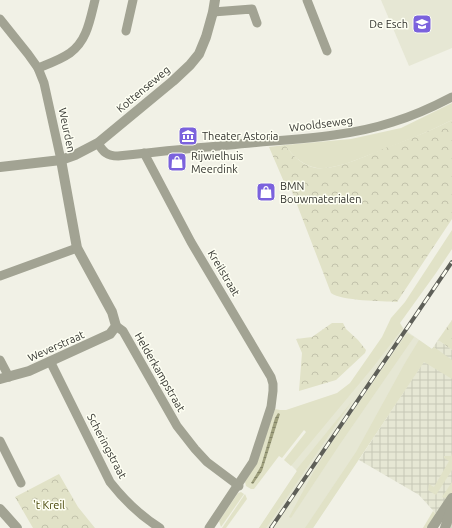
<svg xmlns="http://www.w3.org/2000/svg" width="452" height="528" font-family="Ubuntu,sans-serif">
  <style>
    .built { fill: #e6e7d4 }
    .industrial { fill: url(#industrial-grid) }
    .grass { fill: #e1e2c7 }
    .forest { fill: url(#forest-crowns) }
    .water { fill: url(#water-rules) }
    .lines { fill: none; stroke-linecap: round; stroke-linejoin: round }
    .minor { stroke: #a2a393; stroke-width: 9 }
    .tertiary { stroke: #a2a393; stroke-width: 10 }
    .rail-casing { stroke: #5e5f58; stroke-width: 4 }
    .rail { stroke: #fefff3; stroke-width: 2.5; stroke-dasharray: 8; stroke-linecap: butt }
    .labels { text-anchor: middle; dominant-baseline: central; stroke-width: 3; stroke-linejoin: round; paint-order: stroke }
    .poi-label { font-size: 11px; fill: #353631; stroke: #fefff3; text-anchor: start }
    .street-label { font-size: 11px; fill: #353631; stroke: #fefff3 }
    .park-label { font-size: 11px; fill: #454405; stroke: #fefff3 }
  </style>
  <defs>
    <pattern id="industrial-grid" width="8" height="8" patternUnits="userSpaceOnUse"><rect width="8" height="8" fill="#e6e7d4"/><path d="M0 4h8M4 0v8" fill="none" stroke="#c6c7b6"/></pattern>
    <pattern id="forest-crowns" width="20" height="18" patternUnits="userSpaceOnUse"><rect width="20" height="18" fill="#e1e2c7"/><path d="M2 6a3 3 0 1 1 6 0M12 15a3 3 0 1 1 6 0" fill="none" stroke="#c2c2ab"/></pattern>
    <pattern id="water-rules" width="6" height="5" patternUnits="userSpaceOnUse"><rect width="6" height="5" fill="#9fa07d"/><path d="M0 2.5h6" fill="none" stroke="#828367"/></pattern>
  </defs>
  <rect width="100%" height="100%" fill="#f1f1e6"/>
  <!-- built -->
  <g class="built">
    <path d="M381,0h71v48l-43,18z"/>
    <path d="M398,325l34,24 -119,179h-54l38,-57 -7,-7z"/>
  </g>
  <!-- industrial -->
  <path class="industrial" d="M438,340l14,10v178h-3l-30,-33 -60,-35z"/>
  <!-- grass -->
  <g class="grass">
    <path d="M452,103v17l-2,1c-22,11 -45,20 -68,29 -19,7 -46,20 -65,18 -14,-2 -25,-13 -32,-23l66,-6 50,-11z"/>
    <path d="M452,230v19l-16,24 -36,50 3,5 -29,38 -83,100 -7,-6 22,-28 -2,-2 -22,28 -3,-2 -25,33h-3l-5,-3 -1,-4 10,-16 20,-57 5,1h6l51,-17 13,-10 32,-46 9,-19 14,-16z"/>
    <path d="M407,333l7,4 -74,107 -49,74 -2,-1 25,-46 15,-24z"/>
    <path d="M419,340l13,9 2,-2 18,13v19l-28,-17 -111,166h-8l51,-76 49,-89z"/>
    <path d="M353,400l-87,128h-7l38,-57 -1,-1z"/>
    <path d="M452,453v17l-16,25 -8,-5 1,-6 5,3 15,-26 -5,-3v-2h7z"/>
    <path d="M452,482v11l-4,6 -6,-2z"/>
    <path d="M241,492l3,2 -23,33 -2,-6 19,-28z"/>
    <path d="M245,494l2,5 -21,29h-4z"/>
    <path d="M433,511l4,4 -9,13h-5z"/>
  </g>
  <!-- forest -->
  <g class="forest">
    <path d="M452,120v99l-55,83c-15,-1 -55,-1 -66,-9l-43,-112 -4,1 -15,-35 16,-2c7,10 18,21 31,23 19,2 45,-10 62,-17 25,-10 51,-19 74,-31z"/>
    <path d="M452,320v30l-14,-10z"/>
    <path d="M332,323h11l3,6 12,11 8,10 -1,3 -29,27 -37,11 3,-38 -6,-14 16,-2z"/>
    <path d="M59,474l19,33 17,21h-62l-18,-31z"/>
  </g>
  <!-- water -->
  <path class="water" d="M278,413l2,1 -18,57 -9,13 -2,-1 10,-17 14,-48z"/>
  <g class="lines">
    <!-- minor -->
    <g class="minor">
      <path d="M307,0l20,51"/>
      <path d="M213,12l39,-3 5,14"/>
      <path d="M0,19l28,35 10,14 6,15 17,77"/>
      <path d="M126,31l7,-31"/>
      <path d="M38,68c10,-4 22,-8 32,-15 17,-12 20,-33 25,-53"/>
      <path d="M98,143c5,9 9,13 20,13 37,-4 75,-8 112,-11 54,-6 111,-6 163,-23 20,-6 40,-15 59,-25"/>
      <path d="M144,153l47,89 80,135 2,7v7l-2,16 -18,55 -44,66"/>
      <path d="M0,276l77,-28"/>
      <path d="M116,326l7,5 54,95 18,23 12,13 32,24"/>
      <path d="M0,360l9,17"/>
      <path d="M50,361l60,121c15,19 29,33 50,46"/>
      <path d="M0,441l21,42"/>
    </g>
    <!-- tertiary -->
    <g class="tertiary">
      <path d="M0,167l61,-7 14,-5 23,-12 75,-62 17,-16 9,-11 7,-17 7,-25 2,-12"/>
      <path d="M0,379l29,-8 81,-37 6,-8 -4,-14 -35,-64 -16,-88"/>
      <path d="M0,509l17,19"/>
      <path d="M432,528l20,-30"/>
      <path d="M445,528l7,-21"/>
    </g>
    <defs>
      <path id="rail" d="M271,528l181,-266"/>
    </defs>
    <!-- rail casing -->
    <use href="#rail" class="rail-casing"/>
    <!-- rail -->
    <use href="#rail" class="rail"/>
  </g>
  <!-- icons -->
  <defs>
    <symbol id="school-square" viewBox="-11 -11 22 22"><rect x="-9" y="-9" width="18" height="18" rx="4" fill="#7b62dd" stroke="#fefff3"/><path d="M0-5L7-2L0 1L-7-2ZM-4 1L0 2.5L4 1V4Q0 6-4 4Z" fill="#fff"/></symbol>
    <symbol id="museum-square" viewBox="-11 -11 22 22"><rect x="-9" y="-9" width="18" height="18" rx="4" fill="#7b62dd" stroke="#fefff3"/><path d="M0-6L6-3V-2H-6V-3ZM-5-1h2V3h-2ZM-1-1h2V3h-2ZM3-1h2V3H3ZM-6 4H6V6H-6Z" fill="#fff"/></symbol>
    <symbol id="shop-square" viewBox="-11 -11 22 22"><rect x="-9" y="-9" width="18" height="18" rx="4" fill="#7b62dd" stroke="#fefff3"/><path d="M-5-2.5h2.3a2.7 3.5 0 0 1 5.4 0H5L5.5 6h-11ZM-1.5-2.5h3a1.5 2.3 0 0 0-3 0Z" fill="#fff"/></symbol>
  </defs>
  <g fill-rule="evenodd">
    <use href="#school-square" x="411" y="13" width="22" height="22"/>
    <use href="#museum-square" x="177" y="125" width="22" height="22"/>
    <use href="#shop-square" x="166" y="151" width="22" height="22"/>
    <use href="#shop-square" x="255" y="181" width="22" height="22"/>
  </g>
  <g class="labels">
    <!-- poi labels -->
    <g class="poi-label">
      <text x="408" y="24" text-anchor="end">De Esch</text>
      <text x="202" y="136">Theater Astoria</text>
      <text x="191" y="156">Rijwielhuis<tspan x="191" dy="13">Meerdink</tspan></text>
      <text x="280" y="186">BMN<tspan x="280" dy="13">Bouwmaterialen</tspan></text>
    </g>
    <!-- street labels -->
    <g class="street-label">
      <text transform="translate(143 89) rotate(-40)">Kottenseweg</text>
      <text transform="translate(321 124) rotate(-7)">Wooldseweg</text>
      <text transform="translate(67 130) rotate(78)">Weurden</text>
      <text transform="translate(224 273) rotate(59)">Kreilstraat</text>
      <text transform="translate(56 346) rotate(-24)">Weverstraat</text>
      <text transform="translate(160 372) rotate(60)">Helderkampstraat</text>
      <text transform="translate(107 446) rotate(62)">Scheringstraat</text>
    </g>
    <!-- park labels -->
    <g class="park-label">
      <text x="49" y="505">'t Kreil</text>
    </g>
  </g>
</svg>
